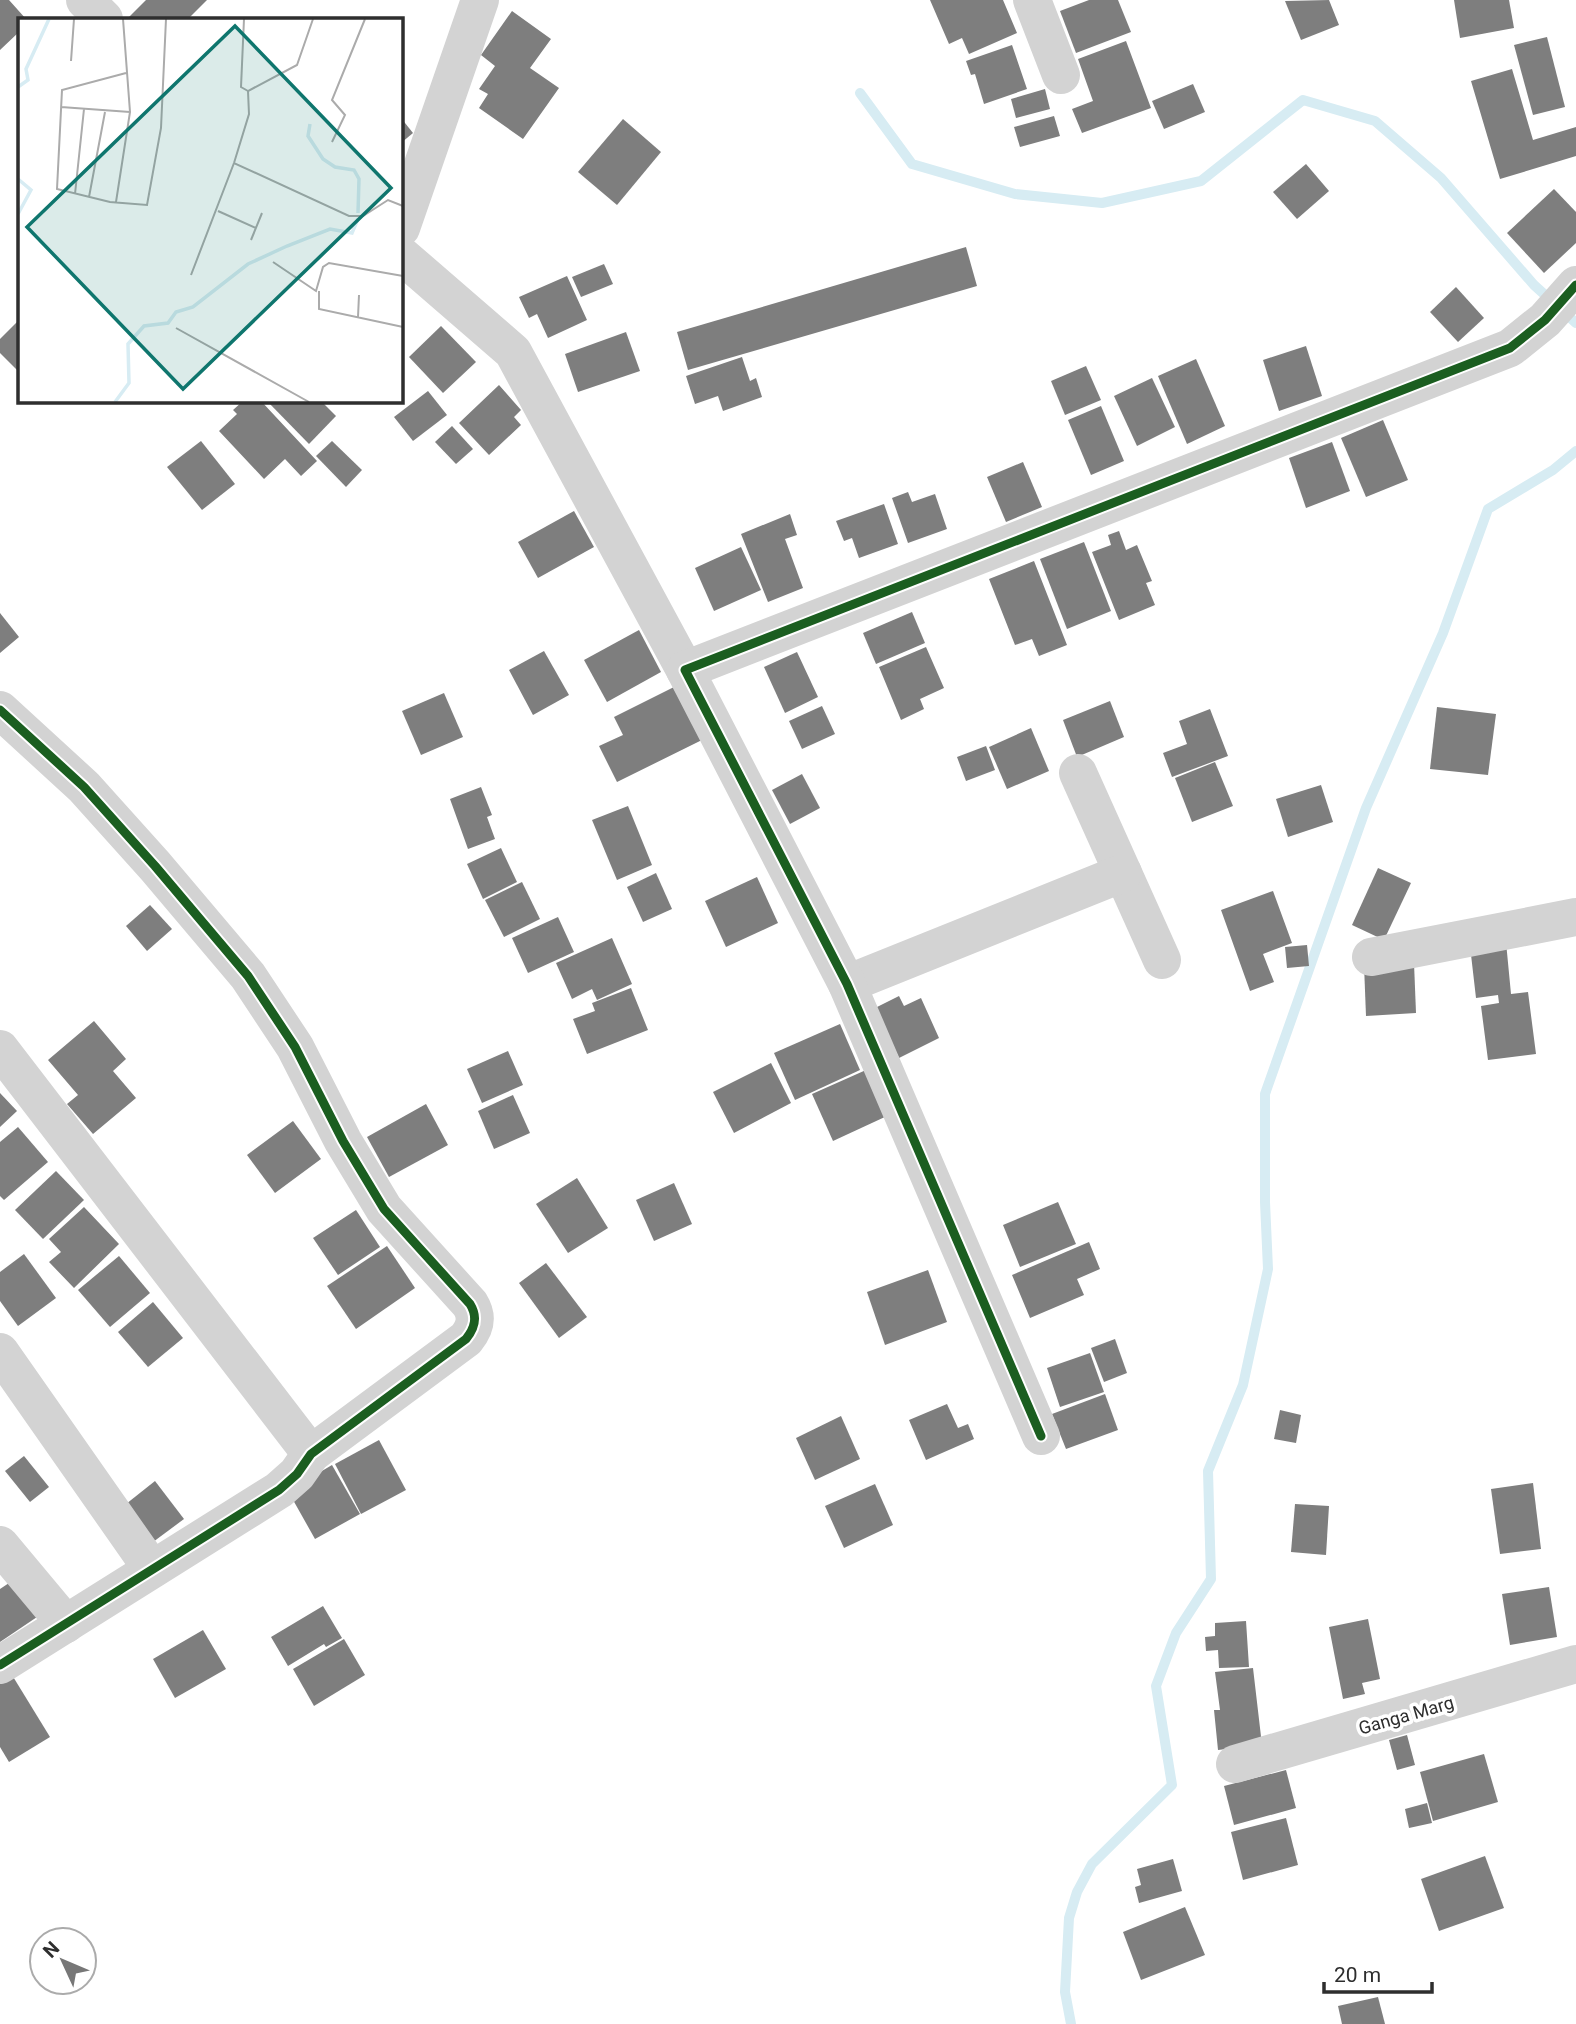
<svg xmlns="http://www.w3.org/2000/svg" width="1576" height="2024" font-family="Roboto,sans-serif">
  <style>
    .lines { fill: none; stroke-linecap: round; stroke-linejoin: round }
    .stream { stroke: #d7ecf3; stroke-width: 10 }
    .building { fill: #7e7e7e }
    .minor { stroke: #d3d3d3; stroke-width: 38 }
    .cycleway-casing { stroke: #fff; stroke-width: 13 }
    .cycleway { stroke: #1b5e20; stroke-width: 9 }
    .labels { text-anchor: middle; dominant-baseline: central; stroke-width: 7; stroke-linejoin: round; paint-order: stroke }
    .street-label { font-size: 18px; fill: #2e2e2e; stroke: #fff }
    .inset-river { fill: none; stroke: #d7ecf3; stroke-width: 3.5 }
    .inset-road { fill: none; stroke: #ababab; stroke-width: 2 }
    .view { fill: #0f766e; fill-opacity: 0.15; stroke: #0f766e; stroke-width: 3.5 }
    .inset-edge { fill: none; stroke: #2e2e2e; stroke-width: 3.5 }
  </style>
  <rect width="100%" height="100%" fill="#fff"/>
  <g class="lines">
    <!-- stream -->
    <g class="stream">
      <path d="M860,93l52,71 103,30 87,9 99,-22 102,-81 72,21 66,57 93,107 42,38"/>
      <path d="M1071,2024l-6,-32 4,-74 8,-26 15,-28 80,-79 -16,-99 20,-53 35,-54 -3,-108 35,-86 25,-116 -3,-67v-108l101,-286 77,-175 45,-124 65,-39 23,-19"/>
    </g>
  </g>
  <!-- building -->
  <g class="building">
    <path d="M0,0h9l17,19h-7v13l-19,18z"/>
    <path d="M146,0h61l-19,19h-57l-2,-2z"/>
    <path d="M930,0h73l14,33 -48,21 -7,-16 -13,6z"/>
    <path d="M1089,0h29l13,32 -55,21 -16,-42z"/>
    <path d="M1329,0l10,25 -38,15 -16,-39z"/>
    <path d="M1454,0h55l5,28 -54,10z"/>
    <path d="M512,11l39,28 -21,29 29,20 -36,51 -44,-31 9,-14 -9,-5 16,-23 -14,-11z"/>
    <path d="M1547,37l18,70 -32,8 -19,-70z"/>
    <path d="M1126,41l25,67 -69,25 -10,-24 21,-8 -15,-42z"/>
    <path d="M1012,45l15,44 -43,15 -9,-30 -4,1 -5,-14z"/>
    <path d="M1512,69l21,71 43,-13v29l-76,23 -29,-98z"/>
    <path d="M1193,84l12,28 -41,17 -12,-28z"/>
    <path d="M1045,89l5,20 -34,9 -5,-19z"/>
    <path d="M1054,116l6,20 -40,11 -6,-20z"/>
    <path d="M401,118l12,15 -12,10z"/>
    <path d="M623,119l38,33 -44,53 -39,-33z"/>
    <path d="M1306,164l23,27 -32,28 -24,-27z"/>
    <path d="M1554,189l22,23v31l-32,30 -37,-40z"/>
    <path d="M966,247l11,39 -289,84 -11,-38z"/>
    <path d="M604,264l9,20 -32,13 -9,-20z"/>
    <path d="M567,276l20,44 -39,18 -11,-24 -8,4 -10,-21z"/>
    <path d="M1456,287l28,31 -26,24 -28,-30z"/>
    <path d="M19,320v52l-19,-19v-14z"/>
    <path d="M441,326l35,36 -33,31 -34,-36z"/>
    <path d="M626,332l14,39 -62,21 -13,-38z"/>
    <path d="M1306,346l16,50 -43,15 -16,-51z"/>
    <path d="M742,357l8,24 6,-3 6,19 -39,14 -5,-15 -23,8 -9,-28z"/>
    <path d="M1196,359l29,67 -38,18 -29,-68z"/>
    <path d="M1086,366l15,34 -36,15 -14,-34z"/>
    <path d="M1152,378l23,49 -38,19 -23,-50z"/>
    <path d="M499,385l22,25 -7,7 7,8 -32,30 -30,-32z"/>
    <path d="M428,391l19,24 -34,26 -19,-24z"/>
    <path d="M243,401h18l56,60 -16,15 -16,-17 -21,20 -45,-48 18,-17 -4,-4z"/>
    <path d="M267,401h54l15,15 -27,28z"/>
    <path d="M1101,406l23,55 -33,14 -23,-55z"/>
    <path d="M1383,420l25,60 -42,17 -25,-59z"/>
    <path d="M452,426l21,23 -17,15 -21,-22z"/>
    <path d="M201,441l34,43 -33,26 -35,-43z"/>
    <path d="M332,441l30,29 -16,17 -30,-31z"/>
    <path d="M1332,442l18,49 -44,17 -17,-50z"/>
    <path d="M1023,462l19,45 -36,15 -19,-45z"/>
    <path d="M908,492l4,10 23,-8 12,35 -39,14 -16,-45z"/>
    <path d="M884,504l14,40 -39,14 -7,-20 -8,3 -8,-20z"/>
    <path d="M574,511l20,36 -56,31 -20,-36z"/>
    <path d="M790,514l7,21 -12,4 18,49 -35,14 -27,-68z"/>
    <path d="M1119,531l7,19 11,-5 15,36 -6,2 9,22 -36,15 -27,-68 19,-7 -3,-10z"/>
    <path d="M1084,542l27,69 -44,18 -27,-70z"/>
    <path d="M741,547l20,43 -47,21 -19,-43z"/>
    <path d="M1034,561l33,84 -28,11 -7,-17 -17,6 -26,-66z"/>
    <path d="M912,612l13,31 -49,21 -13,-31z"/>
    <path d="M0,613l19,24 -19,16z"/>
    <path d="M639,630l22,42 -54,30 -23,-42z"/>
    <path d="M926,647l18,41 -24,11 4,10 -23,11 -22,-53z"/>
    <path d="M544,651l25,44 -36,20 -24,-45z"/>
    <path d="M797,652l21,45 -33,16 -21,-46z"/>
    <path d="M678,685l26,54 -87,43 -18,-36 24,-11 -9,-18z"/>
    <path d="M444,693l19,44 -42,18 -19,-44z"/>
    <path d="M1110,701l14,36 -47,20 -14,-37z"/>
    <path d="M822,706l13,28 -33,15 -13,-28z"/>
    <path d="M1437,707l59,7 -8,61 -58,-6z"/>
    <path d="M1210,709l18,47 -56,21 -9,-24 24,-9 -8,-23z"/>
    <path d="M1031,728l18,43 -42,18 -18,-42z"/>
    <path d="M986,746l9,24 -29,11 -9,-24z"/>
    <path d="M1215,762l18,44 -41,16 -17,-44z"/>
    <path d="M802,774l18,34 -30,16 -18,-34z"/>
    <path d="M1321,785l12,37 -45,15 -12,-38z"/>
    <path d="M481,787l11,28 -5,2 8,22 -27,10 -18,-50z"/>
    <path d="M628,806l24,59 -35,15 -25,-60z"/>
    <path d="M501,848l16,34 -34,17 -16,-35z"/>
    <path d="M1378,868l33,15 -27,57 -32,-15z"/>
    <path d="M656,873l16,36 -29,13 -16,-35z"/>
    <path d="M757,877l21,46 -52,24 -21,-46z"/>
    <path d="M522,882l18,37 -36,18 -19,-37z"/>
    <path d="M1273,891l19,52 -29,11 11,28 -24,9 -29,-81z"/>
    <path d="M150,905l22,24 -25,22 -21,-25z"/>
    <path d="M558,917l16,35 -46,21 -16,-35z"/>
    <path d="M612,938l20,46 -35,16 -5,-11 -20,10 -16,-36z"/>
    <path d="M1506,942l5,52 17,-2 8,62 -48,6 -7,-54 18,-3 -1,-8 -22,3 -6,-52z"/>
    <path d="M1307,945l2,21 -22,2 -2,-21z"/>
    <path d="M1414,963l2,50 -50,3 -2,-51z"/>
    <path d="M631,988l17,42 -61,24 -14,-35 22,-8 -3,-8z"/>
    <path d="M899,996l5,10 17,-8 18,40 -40,20 -24,-50z"/>
    <path d="M94,1021l32,38 -13,12 23,27 -43,36 -26,-30 11,-9 -30,-35z"/>
    <path d="M840,1024l20,46 -65,30 -21,-47z"/>
    <path d="M508,1051l15,34 -41,18 -15,-34z"/>
    <path d="M771,1063l20,40 -57,30 -21,-41z"/>
    <path d="M866,1070l21,46 -54,25 -21,-47z"/>
    <path d="M0,1093l17,18 -17,16z"/>
    <path d="M513,1095l17,38 -36,16 -16,-38z"/>
    <path d="M426,1104l22,41 -59,32 -22,-40z"/>
    <path d="M293,1121l28,38 -46,34 -28,-38z"/>
    <path d="M18,1127l30,35 -44,38 -4,-4v-54z"/>
    <path d="M56,1171l28,29 -41,39 -28,-29z"/>
    <path d="M577,1178l31,50 -40,25 -32,-49z"/>
    <path d="M674,1183l18,41 -38,17 -18,-41z"/>
    <path d="M1058,1202l18,42 -56,23 -17,-42z"/>
    <path d="M84,1207l35,37 -45,44 -25,-26 12,-10 -12,-13z"/>
    <path d="M356,1210l24,37 -42,28 -25,-37z"/>
    <path d="M1089,1242l11,27 -23,10 7,16 -54,23 -18,-43z"/>
    <path d="M387,1246l28,42 -59,41 -29,-43z"/>
    <path d="M24,1254l32,44 -38,28 -18,-25v-29z"/>
    <path d="M119,1256l31,37 -40,34 -32,-37z"/>
    <path d="M546,1263l41,54 -28,21 -40,-55z"/>
    <path d="M928,1270l19,52 -62,23 -18,-53z"/>
    <path d="M153,1302l30,36 -35,29 -30,-35z"/>
    <path d="M1115,1339l12,34 -23,9 -13,-34z"/>
    <path d="M1090,1353l14,39 -44,15 -13,-39z"/>
    <path d="M1105,1394l13,36 -52,19 -14,-35z"/>
    <path d="M947,1404l11,24 10,-4 6,15 -48,21 -17,-40z"/>
    <path d="M1280,1410l21,5 -5,28 -22,-4z"/>
    <path d="M841,1416l19,43 -45,21 -19,-42z"/>
    <path d="M379,1440l27,50 -45,24 -26,-50z"/>
    <path d="M24,1456l25,31 -19,15 -25,-31z"/>
    <path d="M332,1465l28,49 -45,25 -27,-48z"/>
    <path d="M155,1481l29,38 -35,26 -28,-37z"/>
    <path d="M1533,1483l8,66 -41,5 -9,-65z"/>
    <path d="M875,1484l18,41 -49,23 -19,-42z"/>
    <path d="M1295,1504l34,2 -3,49 -35,-3z"/>
    <path d="M12,1581l25,36 -37,25v-53z"/>
    <path d="M1549,1587l8,50 -47,8 -8,-51z"/>
    <path d="M323,1606l19,32 -16,9 -2,-3 -36,22 -17,-29z"/>
    <path d="M1368,1619l12,60 -18,4 3,11 -22,5 -14,-72z"/>
    <path d="M1246,1621l3,46 -30,1 -1,-18 -12,1 -1,-14 10,-1v-13z"/>
    <path d="M203,1630l23,39 -51,29 -22,-39z"/>
    <path d="M344,1639l21,36 -51,31 -21,-37z"/>
    <path d="M1253,1668l9,77 -44,5 -4,-40h6l-5,-38z"/>
    <path d="M12,1675l38,62 -41,25 -9,-15v-65z"/>
    <path d="M1407,1735l8,30 -18,5 -8,-30z"/>
    <path d="M1484,1754l14,48 -65,19 -13,-49z"/>
    <path d="M1286,1770l10,38 -62,17 -10,-39z"/>
    <path d="M1427,1803l5,20 -23,5 -4,-19z"/>
    <path d="M1286,1818l12,47 -55,15 -12,-48z"/>
    <path d="M1485,1856l19,52 -65,23 -18,-52z"/>
    <path d="M1173,1859l9,32 -43,12 -4,-16 6,-2 -4,-16z"/>
    <path d="M1185,1907l20,48 -64,25 -18,-48z"/>
    <path d="M1378,1997l7,27h-43l-4,-18z"/>
  </g>
  <g class="lines">
    <!-- minor -->
    <g class="minor">
      <path d="M85,0l19,19"/>
      <path d="M1032,0l29,75"/>
      <path d="M401,228l79,-228"/>
      <path d="M401,255l112,97 172,318"/>
      <path d="M0,710l84,77 71,79 93,110 47,71 48,94 41,68 86,95c8,13 5,24 -4,35l-155,115 -14,20 -18,16 -279,175"/>
      <path d="M1078,773l84,187"/>
      <path d="M1371,957l205,-40"/>
      <path d="M847,984l276,-111"/>
      <path d="M0,1049l311,405"/>
      <path d="M0,1352l152,217"/>
      <path d="M1041,1436l-194,-452 -162,-314 825,-322 35,-28 31,-35"/>
      <path d="M0,1545l66,79"/>
      <path d="M1235,1764l341,-100"/>
    </g>
    <defs>
      <g id="cycleway">
        <path d="M0,710l84,77 71,79 93,110 47,71 48,94 41,68 86,95c8,13 5,24 -4,35l-155,115 -14,20 -18,16 -279,175"/>
        <path d="M1041,1436l-194,-452 -162,-314 825,-322 35,-28 31,-35"/>
      </g>
    </defs>
    <!-- cycleway casing -->
    <use href="#cycleway" class="cycleway-casing"/>
    <!-- cycleway -->
    <use href="#cycleway" class="cycleway"/>
  </g>
  <g class="labels">
    <!-- street labels -->
    <g class="street-label">
      <text transform="translate(1406 1715) rotate(-16)">Ganga Marg</text>
    </g>
  </g>
  <!-- overview -->
  <g transform="translate(18 18)">
    <rect width="385" height="385" fill="#fff"/>
    <path class="inset-river" d="M0,69l10,-7 -2,-11 23,-50M292,106l-2,12 15,23 12,8 19,3 5,9 -1,34M0,161l13,11 -13,24M97,384l14,-19 -1,-39 16,-18 24,-3 8,-11 17,-5 55,-43 39,-18 43,-17 22,4 6,-14"/>
    <path class="inset-road" d="M226,1l-3,68 7,4M53,43l3,-42M108,55l-64,17 -5,99 53,13 37,3 14,-77 5,-109M43,89l69,5M314,124l13,-27 -13,-15 33,-81M216,145l15,-49 -1,-23 49,-26 16,-46M57,176l9,-85M71,179l16,-85M98,184l14,-90 -7,-93M200,193l38,17M233,222l11,-27M255,244l43,29 7,-24 6,-4 74,13M173,257l43,-112 115,53h14l25,-16 15,6M301,273v18l84,18M340,299l1,-22M158,310l133,74"/>
    <path class="view" d="M217,8l156,162 -208,201 -156,-162z"/>
    <rect width="385" height="385" class="inset-edge"/>
  </g>
  <!-- north arrow -->
  <g transform="translate(63 1961) rotate(314)"><circle r="33" fill="#ffffff" stroke="#ababab" stroke-width="2"/>
  <path d="M0-5L12 26L0 18L-12 26Z" fill="#777777"/>
  <text y="-10" font-size="19" font-weight="bold" text-anchor="middle" fill="#2e2e2e">N</text>
  </g>
  <!-- scale -->
  <path d="M1324 1982v10h108v-10" fill="none" stroke="#2e2e2e" stroke-width="3.5"/>
  <text x="1334" y="1982" font-size="21" fill="#2e2e2e" stroke="#ffffff" stroke-width="5" paint-order="stroke">20 m</text>
</svg>
